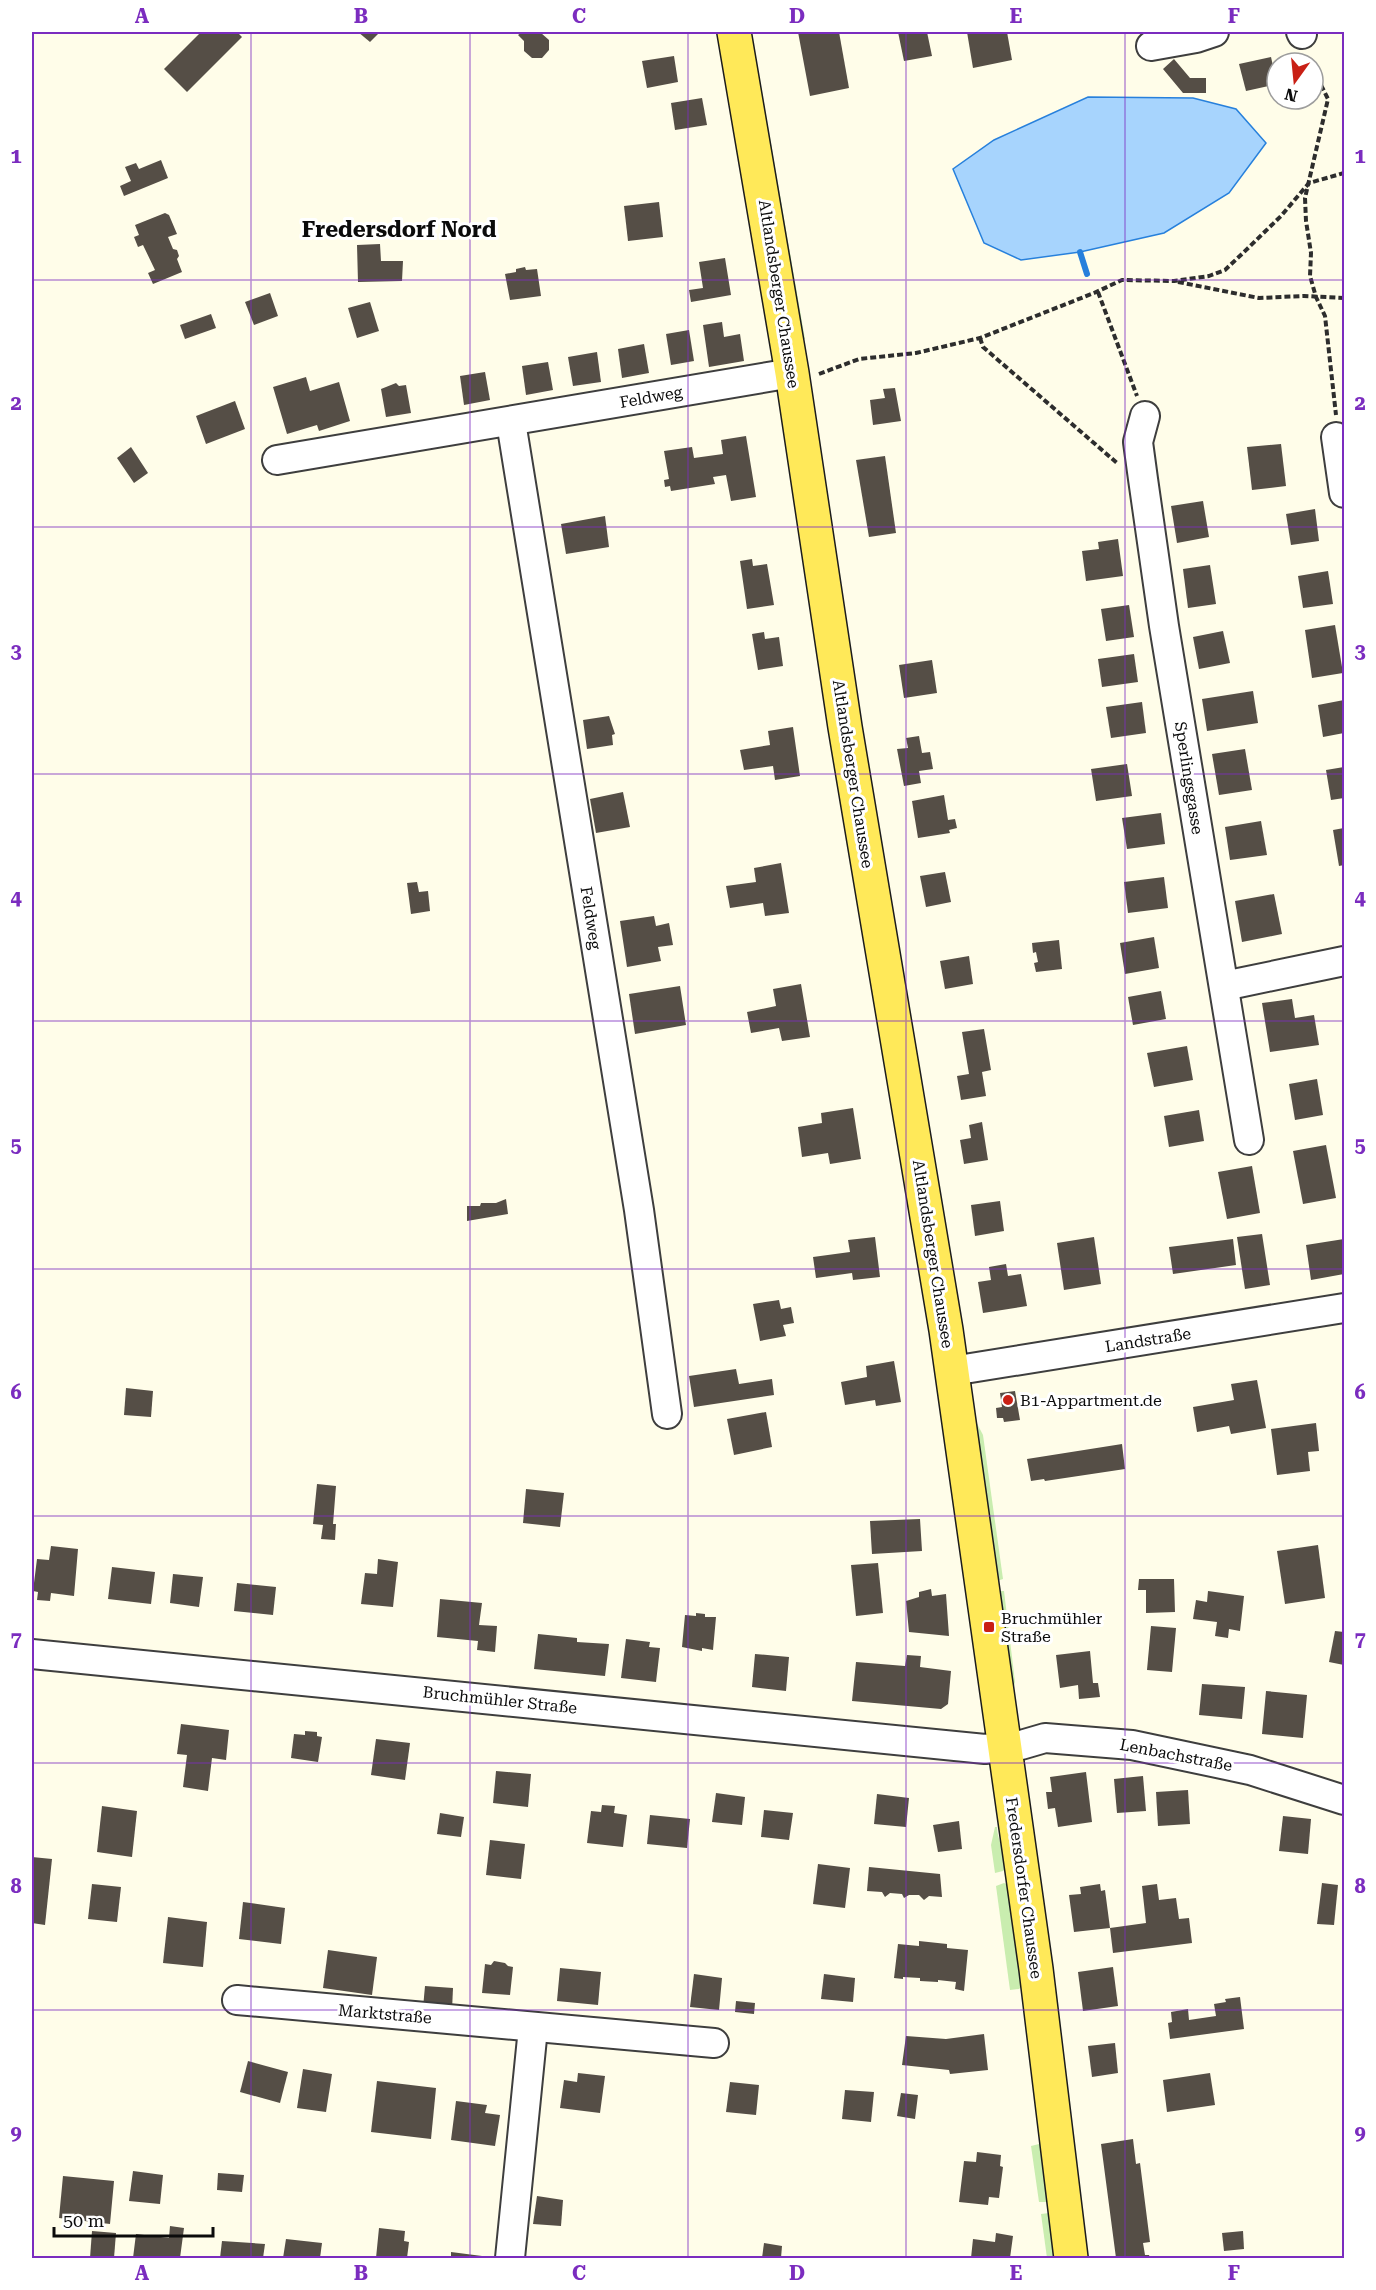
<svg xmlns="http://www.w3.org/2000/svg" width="1376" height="2290" font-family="'Roboto Serif',serif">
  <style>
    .green { fill: #c9edaf }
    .water { fill: #a7d4fd; stroke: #2780dc; stroke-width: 1.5 }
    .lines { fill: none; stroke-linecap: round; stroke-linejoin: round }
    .stream { stroke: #2780dc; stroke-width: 6 }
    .building { fill: #554e46 }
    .minor-casing { stroke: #3e3e3e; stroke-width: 32 }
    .major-casing { stroke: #1c1c1c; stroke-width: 36 }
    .path { stroke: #2d2d2d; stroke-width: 4; stroke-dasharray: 6 3; stroke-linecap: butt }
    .minor { stroke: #fff; stroke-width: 28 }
    .major { stroke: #ffe959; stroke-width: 33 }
    .grid { fill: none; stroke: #7b2cbf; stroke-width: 1.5; stroke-opacity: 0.55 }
    .poi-dot { fill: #c92015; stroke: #fff; stroke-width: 2 }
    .labels { text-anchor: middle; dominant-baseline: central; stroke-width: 6; stroke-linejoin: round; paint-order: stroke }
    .street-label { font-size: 16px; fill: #0b0b0b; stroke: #fff }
    .poi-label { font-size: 16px; fill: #0b0b0b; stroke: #fff; text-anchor: start }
    .district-label { font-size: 22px; font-weight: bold; fill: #0b0b0b; stroke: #fff }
    .neatline { fill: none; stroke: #7b2cbf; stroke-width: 2 }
    .grid-label { font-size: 20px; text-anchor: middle; font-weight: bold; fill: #7b2cbf }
  </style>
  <rect width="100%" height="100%" fill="#fffde9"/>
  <!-- green -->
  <g class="green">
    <path d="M749,38l6,14 50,287 -9,2z"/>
    <path d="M971,1412l12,23 20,144 -6,2z"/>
    <path d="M999,1591h5l11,91 -2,8z"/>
    <path d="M995,1827h2c0,14 9,25 12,39l-6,5 -8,2 -4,-28z"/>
    <path d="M1004,1883l7,3 14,97 -6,6 -9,1 -14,-104z"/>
    <path d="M1039,2144l8,3 6,50 -7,5h-7l-8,-56z"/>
    <path d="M1049,2213l7,3 6,42h-15l-6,-44z"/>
  </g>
  <!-- water -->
  <path class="water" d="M1088,97l105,1 43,11 30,34 -37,50 -65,40 -84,19 -59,8 -37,-17 -31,-74 41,-29z"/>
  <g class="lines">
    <!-- stream -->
    <path class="stream" d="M1080,252l7,22"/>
  </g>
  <!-- building -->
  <g class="building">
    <path d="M201,32h36l5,5 -55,55 -23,-23z"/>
    <path d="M358,32h22l-10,10z"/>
    <path d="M522,32l19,1 8,7v10l-7,8h-10l-8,-7v-10l-6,-6z"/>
    <path d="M798,32h41l10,56 -39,8z"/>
    <path d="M898,32h29l5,24 -28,5z"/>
    <path d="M967,32h40l5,28 -39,8z"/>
    <path d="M674,56l4,26 -31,6 -5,-27z"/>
    <path d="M1271,57l6,27 -31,7 -7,-27z"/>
    <path d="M1174,59l16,19h16v15h-23l-20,-24z"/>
    <path d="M702,98l5,27 -32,5 -4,-27z"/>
    <path d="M161,160l7,18 -44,18 -4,-10 11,-5 -6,-14 11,-4 3,6z"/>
    <path d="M659,202l4,35 -35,4 -4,-35z"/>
    <path d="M165,213l4,2 8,19 -9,3 5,12 4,1 2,6 -2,3 5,13 -29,12 -5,-11 7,-3 -12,-25 -5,2 -4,-10 5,-2 -4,-10z"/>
    <path d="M380,244l1,17h22l-1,20 -44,1 -1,-37z"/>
    <path d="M725,258l6,37 -40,7 -2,-12 14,-2 -4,-26z"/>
    <path d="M525,267l1,3 11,-1 4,27 -31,4 -5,-26 11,-2v-3z"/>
    <path d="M270,293l8,23 -24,9 -9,-23z"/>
    <path d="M370,302l9,29 -22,7 -9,-30z"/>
    <path d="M211,314l5,14 -31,11 -5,-14z"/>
    <path d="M722,322l2,15 16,-3 4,27 -35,6 -6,-42z"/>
    <path d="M689,330l5,31 -23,4 -5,-31z"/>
    <path d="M644,344l5,29 -27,5 -4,-29z"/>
    <path d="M597,352l4,30 -28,4 -5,-29z"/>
    <path d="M548,362l5,28 -27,5 -4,-29z"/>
    <path d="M485,372l5,28 -26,5 -4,-29z"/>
    <path d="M306,377l4,14 29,-9 11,39 -31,10 -2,-6 -30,9 -14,-47z"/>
    <path d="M396,383l3,3 7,-1 5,28 -25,4 -5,-28z"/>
    <path d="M895,388l6,33 -28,4 -3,-25 15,-2 -2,-9z"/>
    <path d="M235,401l10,28 -39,15 -10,-28z"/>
    <path d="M746,436l10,61 -25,4 -5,-26 -13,2 2,7 -44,7 -1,-5 -5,1 -1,-7 5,-1 -5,-28 28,-4 2,11 29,-4 -2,-14z"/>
    <path d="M1281,444l5,42 -34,4 -5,-43z"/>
    <path d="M131,447l17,26 -14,10 -17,-25z"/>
    <path d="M885,456l11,77 -27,4 -13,-77z"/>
    <path d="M1203,501l6,36 -32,6 -6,-37z"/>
    <path d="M1315,509l4,32 -28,4 -5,-31z"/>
    <path d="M605,516l4,31 -43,7 -5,-30z"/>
    <path d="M1118,539l5,37 -37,5 -4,-30 17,-2 -1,-7z"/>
    <path d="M752,559l1,7 14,-2 7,41 -27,4 -7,-48z"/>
    <path d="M1210,565l6,39 -28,4 -5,-39z"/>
    <path d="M1328,571l5,33 -30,4 -5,-32z"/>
    <path d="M1129,605l5,32 -28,4 -5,-32z"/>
    <path d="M1335,625l8,48 -31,5 -7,-48z"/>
    <path d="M1223,631l7,32 -31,6 -6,-32z"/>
    <path d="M764,632l1,7 14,-2 4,29 -25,4 -6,-36z"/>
    <path d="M1134,654l4,28 -36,5 -4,-28z"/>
    <path d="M932,660l5,33 -33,5 -5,-33z"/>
    <path d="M1253,691l5,32 -51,8 -5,-32z"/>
    <path d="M1344,700v33l-21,4 -5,-32z"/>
    <path d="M1142,702l4,31 -35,5 -5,-31z"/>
    <path d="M609,716l6,18 -3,1 1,10 -26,4 -4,-29z"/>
    <path d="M793,727l7,49 -25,4 -2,-14 -29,4 -4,-20 30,-5 -2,-14z"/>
    <path d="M919,736l3,17 8,-1 3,17 -14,2 2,12 -17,3 -7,-37 11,-1 -2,-10z"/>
    <path d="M1245,749l7,41 -33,5 -7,-41z"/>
    <path d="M1127,764l5,32 -36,5 -5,-32z"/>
    <path d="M1344,767v31l-13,2 -5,-30z"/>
    <path d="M623,792l7,35 -34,6 -6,-34z"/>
    <path d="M944,795l4,25 7,-1 2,9 -8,2 1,3 -32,5 -6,-37z"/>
    <path d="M1161,813l4,31 -38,5 -5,-31z"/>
    <path d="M1261,821l6,34 -37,5 -5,-33z"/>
    <path d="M1344,828v37l-5,1 -6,-36z"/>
    <path d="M781,863l8,50 -24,3 -2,-13 -33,5 -4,-22 30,-4 -2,-14z"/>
    <path d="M945,872l6,30 -25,5 -6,-31z"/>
    <path d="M1164,877l4,31 -40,5 -4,-31z"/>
    <path d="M417,882l2,10 9,-1 2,20 -19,3 -4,-31z"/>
    <path d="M1274,894l8,40 -40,8 -7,-41z"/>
    <path d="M654,916l2,10 13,-3 4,22 -15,2 3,14 -34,6 -7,-46z"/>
    <path d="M1154,937l5,31 -34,6 -5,-31z"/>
    <path d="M1059,940l3,29 -26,3 -2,-9 4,-1 -2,-10 -3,1 -1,-10z"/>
    <path d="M969,956l4,28 -28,5 -5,-28z"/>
    <path d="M801,984l9,53 -28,4 -3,-13 -28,5 -4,-21 29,-6 -3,-17z"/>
    <path d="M680,986l6,39 -51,9 -6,-40z"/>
    <path d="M1161,991l5,28 -33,6 -5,-28z"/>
    <path d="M1292,999l3,19 19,-3 5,30 -49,7 -8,-49z"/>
    <path d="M984,1029l7,41 -9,2 4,24 -25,4 -4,-24 12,-2 -7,-42z"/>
    <path d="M1187,1046l6,34 -39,7 -7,-34z"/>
    <path d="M1317,1079l6,36 -28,5 -6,-36z"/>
    <path d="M853,1108l8,51 -31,5 -2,-11 -26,4 -4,-30 24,-4 -1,-10z"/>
    <path d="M1199,1110l5,31 -35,6 -5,-31z"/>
    <path d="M982,1122l6,38 -24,4 -4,-24 11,-2 -2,-13z"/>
    <path d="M1326,1145l10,53 -33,6 -10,-53z"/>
    <path d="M1252,1166l8,47 -33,6 -9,-47z"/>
    <path d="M506,1199l2,15 -41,7v-15h13l1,-3h15z"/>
    <path d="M1000,1201l4,30 -29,5 -4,-31z"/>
    <path d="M1262,1234l8,51 -25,4 -8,-52z"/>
    <path d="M875,1237l5,40 -27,3 -1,-7 -36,5 -3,-21 37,-5 -2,-12z"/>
    <path d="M1094,1237l7,47 -37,6 -7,-47z"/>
    <path d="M1233,1239l3,26 -63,9 -4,-27z"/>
    <path d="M1344,1239v35l-33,6 -5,-35z"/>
    <path d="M1006,1264l2,12 13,-2 6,32 -44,7 -5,-31 13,-2 -2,-13z"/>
    <path d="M779,1300l2,9 10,-2 3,16 -11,2 3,11 -26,5 -7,-37z"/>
    <path d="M894,1361l7,41 -25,4 -1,-6 -30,5 -4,-23 26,-5 -1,-11z"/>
    <path d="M736,1369l3,15 33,-5 2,16 -80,12 -5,-31z"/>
    <path d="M1257,1380l9,48 -35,6 -2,-8 -32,6 -4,-25 41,-7 -3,-16z"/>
    <path d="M126,1388l27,3 -2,26 -27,-2z"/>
    <path d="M1015,1391l5,29 -16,2 -1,-4h-6l-1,-10 6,-1 -2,-14z"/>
    <path d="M766,1412l6,35 -38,8 -7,-36z"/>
    <path d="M1316,1423l3,28 -11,1 2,19 -33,4 -6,-46z"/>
    <path d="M1122,1444l3,25 -80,12 -1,-2 -13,2 -4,-22z"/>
    <path d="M317,1484l19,2 -3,38h3l-1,16 -14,-1 2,-14 -10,-1z"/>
    <path d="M526,1489l38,4 -4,34 -37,-4z"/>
    <path d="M920,1519l2,32 -50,3 -2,-33z"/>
    <path d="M1318,1545l7,53 -40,6 -8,-53z"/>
    <path d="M51,1546l27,3 -4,47 -23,-3 -1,8 -13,-1 1,-8 -5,-1 4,-32 12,1z"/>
    <path d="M378,1559l20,3 -5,45 -32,-3 4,-31 12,1z"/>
    <path d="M878,1563l5,50 -27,3 -5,-51z"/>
    <path d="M112,1567l43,5 -4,32 -43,-5z"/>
    <path d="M173,1574l30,3 -4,30 -29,-4z"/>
    <path d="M1139,1579h35l1,33 -29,1v-23h-8z"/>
    <path d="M237,1583l39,4 -3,28 -39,-4z"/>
    <path d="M931,1589l1,7 14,-2 3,42 -40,-4 -3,-31 13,-4v-5z"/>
    <path d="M1208,1591l36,5 -4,35 -11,-2 -1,9 -13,-2 2,-14 -24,-3 3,-19 11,2z"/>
    <path d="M440,1599l42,4 -3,22 18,1 -2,26 -18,-2 1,-9 -41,-4z"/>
    <path d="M696,1613l9,1v3h11l-3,33 -11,-2v3l-20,-4 3,-32 11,1z"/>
    <path d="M1151,1626l25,2 -4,44 -25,-2z"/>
    <path d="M1335,1631l9,1v33l-15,-3z"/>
    <path d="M538,1634l39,4v4l32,2 -4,32 -71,-7z"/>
    <path d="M626,1639l24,3 -1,5 11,1 -4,34 -35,-4z"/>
    <path d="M1090,1651l3,32h5l2,14 -21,2 -1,-14 -18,3 -4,-33z"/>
    <path d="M755,1654l34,3 -3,34 -34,-4z"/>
    <path d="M907,1655l14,1 -1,11 31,4 -3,33 -7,5 -89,-8 4,-39 49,4z"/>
    <path d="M1202,1684l43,3 -3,32 -43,-4z"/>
    <path d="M1266,1691l41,4 -4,43 -41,-4z"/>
    <path d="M181,1724l48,6 -3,30 -14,-2 -4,33 -25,-4 4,-32 -10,-1z"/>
    <path d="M305,1731l12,1v4l5,1 -4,25 -27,-4 3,-24 11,1z"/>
    <path d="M376,1739l34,4 -5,37 -34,-5z"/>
    <path d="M496,1771l35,3 -3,33 -35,-4z"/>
    <path d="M1086,1772l6,50 -34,5 -3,-19 -7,1 -2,-17h6l-2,-15z"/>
    <path d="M1143,1776l3,35 -29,2 -3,-34z"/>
    <path d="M1188,1790l2,34 -32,2 -2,-34z"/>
    <path d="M716,1793l29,4 -3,28 -30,-3z"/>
    <path d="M877,1794l32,4 -3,29 -32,-3z"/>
    <path d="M602,1805l13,1 -1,7 13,2 -4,32 -36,-4 4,-32 10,1z"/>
    <path d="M102,1806l35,5 -5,46 -35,-5z"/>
    <path d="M764,1810l29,3 -4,27 -28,-3z"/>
    <path d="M440,1813l24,4 -3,20 -24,-3z"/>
    <path d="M650,1815l40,4 -3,29 -40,-4z"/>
    <path d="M1283,1816l28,3 -3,35 -29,-3z"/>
    <path d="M959,1821l3,28 -24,3 -5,-27z"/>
    <path d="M490,1840l35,4 -4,35 -35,-4z"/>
    <path d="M32,1857l20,2 -7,66 -13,-2z"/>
    <path d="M818,1864l32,4 -5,40 -32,-4z"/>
    <path d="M869,1867l71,7 2,23 -13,-1 -5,4 -5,-5h-10l-5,3 -2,-4 -12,-1 -5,4 -3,-5 -15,-1z"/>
    <path d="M1322,1883l16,2 -4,40 -17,-1z"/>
    <path d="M92,1884l29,3 -4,35 -29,-3z"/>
    <path d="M1100,1884l1,7 4,-1 5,38 36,-5 -4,-37 15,-2 2,16 17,-2 3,21 10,-1 3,25 -79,10 -3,-25 -36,4 -5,-37 12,-1 -1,-7z"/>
    <path d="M243,1902l42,6 -4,36 -42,-5z"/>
    <path d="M168,1917l39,5 -4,45 -40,-4z"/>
    <path d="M919,1941l28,3v4l21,2 -4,41 -9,-2 1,-7 -18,-2v2l-18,-1v-3l-17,-1v2l-9,-1 4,-34 21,2z"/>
    <path d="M328,1950l49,7 -5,38 -49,-7z"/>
    <path d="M494,1961l11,2 3,3 5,1 -3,28 -28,-2 3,-29 6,1z"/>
    <path d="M1113,1967l5,39 -35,5 -5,-39z"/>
    <path d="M560,1968l41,4 -3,33 -41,-4z"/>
    <path d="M694,1974l28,4 -3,32 -29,-3z"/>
    <path d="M824,1974l31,4 -2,24 -32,-3z"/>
    <path d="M425,1986l28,2 -1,22 -29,-2z"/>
    <path d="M1240,1997l4,32 -74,10 -2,-16 4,-1 -1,-10 17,-3 1,11 27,-4 -2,-12 12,-2 -1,-3z"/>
    <path d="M736,2001l19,2 -1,11 -19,-2z"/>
    <path d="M984,2034l4,36 -38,4 -1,-4 -47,-5 4,-29 40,3z"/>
    <path d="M1115,2043l3,30 -26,4 -4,-31z"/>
    <path d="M248,2061l40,11 -8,31 -40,-11z"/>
    <path d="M303,2069l29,5 -6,38 -29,-4z"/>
    <path d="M578,2073l27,3 -5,37 -40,-5 4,-28 13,2z"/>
    <path d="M1210,2073l5,32 -48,7 -4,-32z"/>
    <path d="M377,2081l59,7 -5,51 -60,-7z"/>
    <path d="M730,2082l29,3 -3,30 -30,-3z"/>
    <path d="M845,2090l29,2 -3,30 -29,-3z"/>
    <path d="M901,2093l17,2 -3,24 -18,-3z"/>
    <path d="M456,2101l31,4 -2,8 15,2 -5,31 -44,-6z"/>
    <path d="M1133,2139l3,25 4,-1 10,79 -7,1 2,12h4l1,3h-34l-15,-114z"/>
    <path d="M977,2152l24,3 -1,11 3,1 -4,31 -10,-1 -1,8 -29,-3 5,-41 12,1z"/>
    <path d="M133,2171l30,4 -3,29 -31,-3z"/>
    <path d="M218,2173l26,2 -2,17 -25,-2z"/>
    <path d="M63,2176l51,5 -4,43 -51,-6z"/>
    <path d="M537,2196l26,4 -2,26 -28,-2z"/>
    <path d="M170,2226l14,2 -4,30h-47l3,-24 33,4z"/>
    <path d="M379,2228l26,3 -1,10 5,1 -2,16h-31z"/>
    <path d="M92,2231l24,2 -2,25h-24z"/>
    <path d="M1243,2231l1,18 -20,2 -2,-18z"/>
    <path d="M996,2233l17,3 -3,22h-39l2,-19 22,3z"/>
    <path d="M286,2239l36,4 -2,15h-37z"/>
    <path d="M222,2241l43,3 -2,14h-43z"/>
    <path d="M764,2243l18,3 -1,12h-19z"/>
    <path d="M451,2252l31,4 -1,2h-30z"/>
  </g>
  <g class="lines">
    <defs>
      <g id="minor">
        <path d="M1301,32l1,2"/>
        <path d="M1151,46l45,-8 18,-6"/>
        <path d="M1145,416l-7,26 5,37 21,147 85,514"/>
        <path d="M511,422l128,788 28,204"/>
        <path d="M1336,437l8,56"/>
        <path d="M277,460l515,-87"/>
        <path d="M1224,986l120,-25"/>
        <path d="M952,1371l392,-63"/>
        <path d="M32,1654l953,95 36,-4 24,-7 87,7 118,25 94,30"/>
        <path d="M237,2000l477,43"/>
        <path d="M510,2258l23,-230"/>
      </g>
      <path id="major" d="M734,32l58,341 53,354 101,603 90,639 35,289"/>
    </defs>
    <!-- minor casing -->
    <use href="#minor" class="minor-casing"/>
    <!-- major casing -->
    <use href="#major" class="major-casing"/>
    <!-- path -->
    <g class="path">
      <path d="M1313,69l15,30 -23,99 1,23 5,32 -1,23 6,21 9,19 11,99"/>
      <path d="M1178,282l81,16 45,-2 40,2"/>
      <path d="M1098,292l39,104"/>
      <path d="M980,338l3,9 134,116"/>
      <path d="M819,374l40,-15 57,-6 64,-15 114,-45 28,-13 52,1 35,-5 16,-6 19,-18 37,-36 28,-33 35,-10"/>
    </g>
    <!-- minor -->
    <use href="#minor" class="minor"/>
    <!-- major -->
    <use href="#major" class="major"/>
  </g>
  <!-- grid -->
  <path class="grid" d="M251,32v2226M470,32v2226M688,32v2226M906,32v2226M1125,32v2226M32,280h1312M32,527h1312M32,774h1312M32,1021h1312M32,1269h1312M32,1516h1312M32,1763h1312M32,2010h1312"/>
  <!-- markers -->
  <g class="poi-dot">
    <circle cx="1008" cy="1400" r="6"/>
    <rect x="983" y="1621" width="12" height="12" rx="3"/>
  </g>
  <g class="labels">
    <!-- street labels -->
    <g class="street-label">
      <text transform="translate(779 294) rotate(81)">Altlandsberger Chaussee</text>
      <text transform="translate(651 397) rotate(-10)">Feldweg</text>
      <text transform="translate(853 774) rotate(81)">Altlandsberger Chaussee</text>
      <text transform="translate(1189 778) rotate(81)">Sperlingsgasse</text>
      <text transform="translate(591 918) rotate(81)">Feldweg</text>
      <text transform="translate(933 1254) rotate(81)">Altlandsberger Chaussee</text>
      <text transform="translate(1148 1340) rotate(-9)">Landstraße</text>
      <text transform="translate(500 1700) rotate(6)">Bruchmühler Straße</text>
      <text transform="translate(1176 1755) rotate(11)">Lenbachstraße</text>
      <text transform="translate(1024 1888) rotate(82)">Fredersdorfer Chaussee</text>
      <text transform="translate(385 2014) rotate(5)">Marktstraße</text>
    </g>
    <!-- poi labels -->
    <g class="poi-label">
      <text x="1020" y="1400">B1-Appartment.de</text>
      <text x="1001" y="1618">Bruchmühler<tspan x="1001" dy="18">Straße</tspan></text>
    </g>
    <!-- district labels -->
    <g class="district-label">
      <text x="399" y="229">Fredersdorf Nord</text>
    </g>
  </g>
  <!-- border -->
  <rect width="1376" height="2290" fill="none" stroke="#ffffff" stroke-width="66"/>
  <!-- north arrow -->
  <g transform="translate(1295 81) rotate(195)"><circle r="28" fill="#ffffff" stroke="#9d9d9d" stroke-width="1.5"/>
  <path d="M0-4.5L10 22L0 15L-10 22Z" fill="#c92015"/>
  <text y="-9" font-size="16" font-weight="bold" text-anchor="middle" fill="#0b0b0b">N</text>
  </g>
  <!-- scale -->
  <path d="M54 2227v9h159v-9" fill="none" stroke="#0b0b0b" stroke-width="3"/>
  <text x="63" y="2227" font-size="18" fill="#0b0b0b" stroke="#ffffff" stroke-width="4.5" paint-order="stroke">50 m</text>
  <rect x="33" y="33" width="1310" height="2224" class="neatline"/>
  <g class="grid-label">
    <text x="142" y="23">A</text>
    <text x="361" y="23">B</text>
    <text x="579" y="23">C</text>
    <text x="797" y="23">D</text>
    <text x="1016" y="23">E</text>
    <text x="1234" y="23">F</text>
    <text x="16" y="163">1</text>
    <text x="1360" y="163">1</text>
    <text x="16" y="410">2</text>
    <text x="1360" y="410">2</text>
    <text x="16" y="658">3</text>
    <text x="1360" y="658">3</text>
    <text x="16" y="905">4</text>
    <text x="1360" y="905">4</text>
    <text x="16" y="1152">5</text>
    <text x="1360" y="1152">5</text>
    <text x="16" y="1399">6</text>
    <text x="1360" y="1399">6</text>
    <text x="16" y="1646">7</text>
    <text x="1360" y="1646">7</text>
    <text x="16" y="1893">8</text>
    <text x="1360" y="1893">8</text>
    <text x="16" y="2140">9</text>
    <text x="1360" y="2140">9</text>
    <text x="142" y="2280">A</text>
    <text x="361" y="2280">B</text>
    <text x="579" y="2280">C</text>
    <text x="797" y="2280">D</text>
    <text x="1016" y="2280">E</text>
    <text x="1234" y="2280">F</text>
  </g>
</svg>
